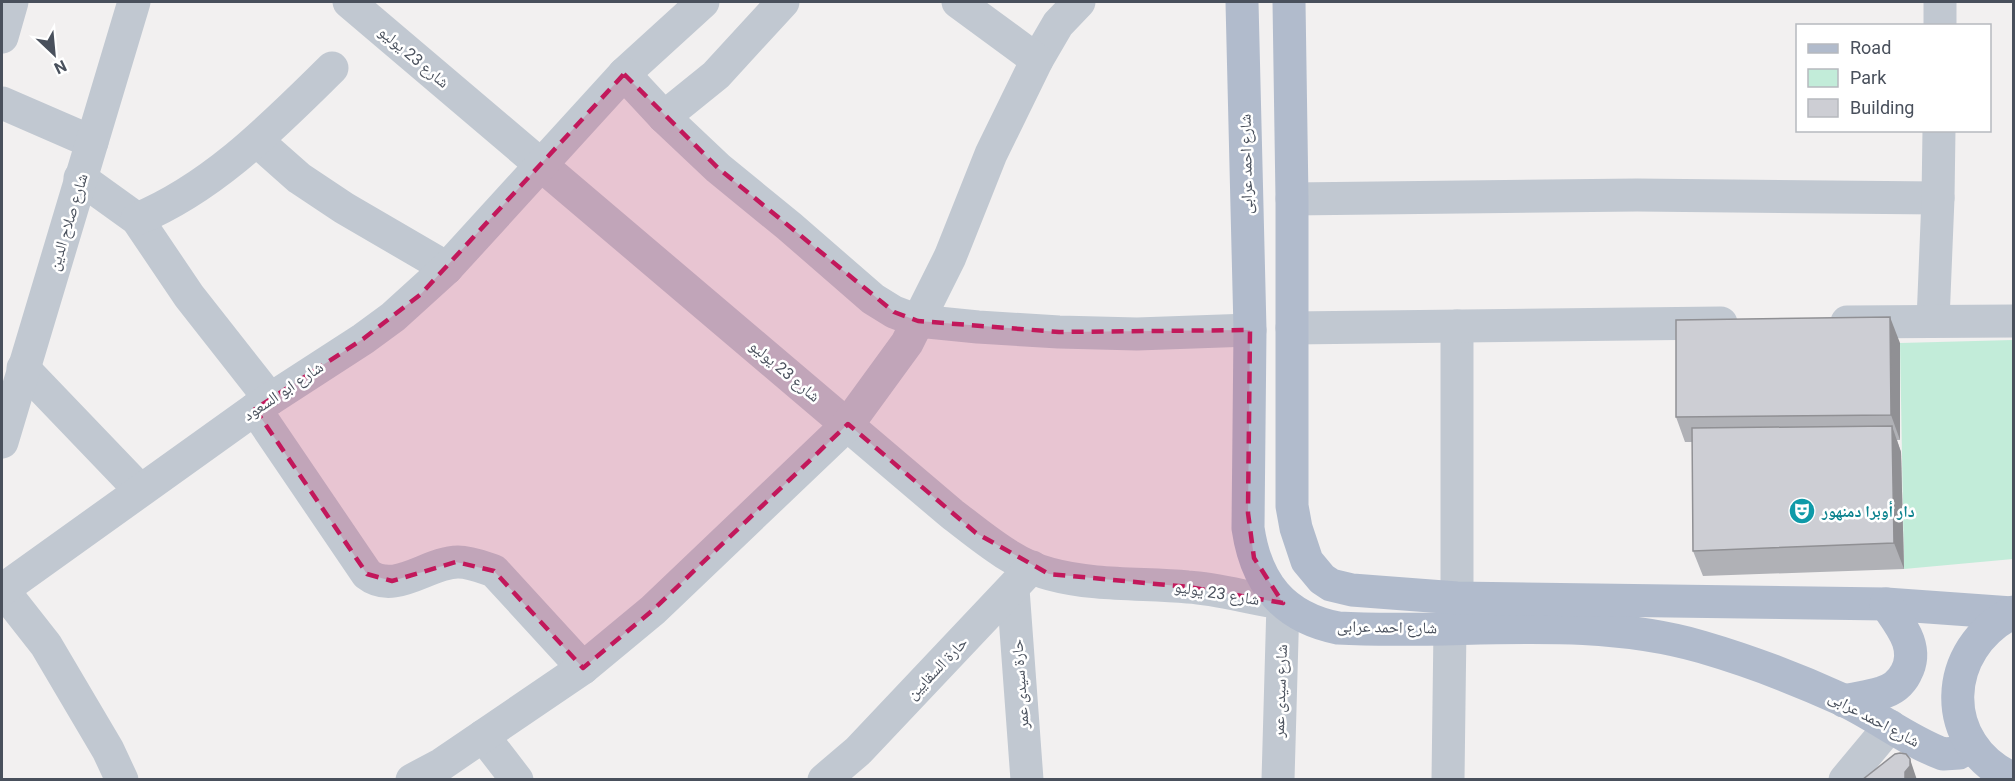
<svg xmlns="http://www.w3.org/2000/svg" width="2015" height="781" font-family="Roboto,'Noto Naskh Arabic',sans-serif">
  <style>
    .green { fill: #c2ecd9 }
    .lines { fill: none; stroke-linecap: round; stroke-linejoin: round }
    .minor { stroke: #c1c8d1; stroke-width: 33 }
    .major { stroke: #b1bbcc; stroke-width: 33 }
    .wall { fill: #b0b1b6 }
    .shaded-wall { fill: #909094 }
    .building { fill: #cdced4; stroke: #909094; stroke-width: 1.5 }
    .marked { fill: #c2185b; fill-opacity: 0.2; stroke: #c2185b; stroke-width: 4.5; stroke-dasharray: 12 8; stroke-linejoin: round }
    .labels { text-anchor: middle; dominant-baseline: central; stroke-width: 5; stroke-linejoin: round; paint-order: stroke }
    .street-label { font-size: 16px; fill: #49505c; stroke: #fff }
    .culture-label { font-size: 16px; font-weight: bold; fill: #0d838f; stroke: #fff; text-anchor: start }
  </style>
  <rect width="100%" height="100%" fill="#f2f0f0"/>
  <!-- green -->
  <path class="green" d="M2013,340v219l-109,10 -4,-226z"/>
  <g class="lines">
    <!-- minor -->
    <g class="minor">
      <path d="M349,2l603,512c30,23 61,50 98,60 44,12 92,9 138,13 32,2 63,12 95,16l-5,177"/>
      <path d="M1940,26v-24"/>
      <path d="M2,37l10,-35"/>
      <path d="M1037,60l21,-36 21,-22"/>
      <path d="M624,74l79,-72"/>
      <path d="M2,103l90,39"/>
      <path d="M664,117l54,51 71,58 84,73 21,13 24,9 60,6 81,5 78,2 113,-4"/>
      <path d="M257,141l42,37 45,30 103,60"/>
      <path d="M80,178l57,41 52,77 81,103"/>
      <path d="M1292,199l345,-4 301,3"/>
      <path d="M137,219c77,-32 137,-94 195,-151"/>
      <path d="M1933,321l5,-123 1,-68"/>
      <path d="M1847,322l167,-1"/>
      <path d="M1457,326v272"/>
      <path d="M1292,328l429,-5"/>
      <path d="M23,368l117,122"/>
      <path d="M255,409l112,165c28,22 61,-12 91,-12 13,0 24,5 36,9l89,97"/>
      <path d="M2,442l132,-440"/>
      <path d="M2,589l44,56 62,105 14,30"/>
      <path d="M1013,589l14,191"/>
      <path d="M2,590l253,-181 108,-70 30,-22 54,-49 177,-194 40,43 52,-42 67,-73"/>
      <path d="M483,736l34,44"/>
      <path d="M412,780l30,-16 141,-96 70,-58 195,-186 59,-81 43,-86 41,-103 46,-94 -79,-58"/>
      <path d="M824,780l34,-29 174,-184"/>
      <path d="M1448,780l2,-153"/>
      <path d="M1845,780l45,-54"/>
    </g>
    <!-- major -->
    <g class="major">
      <path d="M1242,2l8,328 -2,198c8,55 35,89 90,100 121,7 246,-15 364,19 48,14 95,32 141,53 34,16 65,41 100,54l16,-1 12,-9"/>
      <path d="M1289,2l3,197v307l4,22 11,33 15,18 9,6 21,5 105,8 429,6 126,9"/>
      <path d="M2014,612c-73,36 -77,133 0,167"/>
      <path d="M1844,701c12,-3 25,-4 37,-8 11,-3 20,-10 25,-20 14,-26 -6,-48 -20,-69"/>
    </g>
  </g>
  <!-- wall -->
  <path class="wall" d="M1900,343v97h-3l4,12 3,117 -201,7 -10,-25v-109h-8l-9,-25z"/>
  <!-- shaded-wall -->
  <g class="shaded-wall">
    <path d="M1890,317l10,26v97l-9,-25z"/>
    <path d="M1892,426l9,26 3,117 -10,-26z"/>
    <path d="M1910,759l7,21h-12v-8z"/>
  </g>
  <!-- building -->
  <g class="building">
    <path d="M1890,317l1,98 -215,2v-97z"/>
    <path d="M1892,426l2,117 -201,8 -1,-123z"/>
    <path d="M1900,753l6,1 4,5v7l-5,6v8h-43l33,-26z"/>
  </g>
  <!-- marked area -->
  <path class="marked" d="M624,74l94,94 176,144 24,9 141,11 191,-2 -2,183 6,45 29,45 -94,-16 -140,-13 -73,-41 -128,-109 -195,186 -70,58 -89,-97 -38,-9 -64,19 -25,-7 -112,-165 108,-70 58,-45z"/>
  <!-- icons -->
  <defs>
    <symbol id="theatre-disc" viewBox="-11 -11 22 22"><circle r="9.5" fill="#0f9aa8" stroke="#fff"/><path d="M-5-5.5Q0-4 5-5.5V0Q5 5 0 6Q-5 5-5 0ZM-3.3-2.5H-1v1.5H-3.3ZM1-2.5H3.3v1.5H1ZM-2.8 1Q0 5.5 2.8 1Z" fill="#fff"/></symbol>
  </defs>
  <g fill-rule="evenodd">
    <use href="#theatre-disc" x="1787" y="496" width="30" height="30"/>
  </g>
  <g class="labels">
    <!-- street labels -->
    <g class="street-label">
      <text transform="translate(414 57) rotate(40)">شارع 23 يوليو</text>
      <text transform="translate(1246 164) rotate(-91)">شارع احمد عرابى</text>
      <text transform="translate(68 222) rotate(-73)">شارع صلاح الدين</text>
      <text transform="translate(785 371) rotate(40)">شارع 23 يوليو</text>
      <text transform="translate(283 391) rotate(-34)">شارع ابو السعود</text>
      <text transform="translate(1217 593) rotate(9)">شارع 23 يوليو</text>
      <text transform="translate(1387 627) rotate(1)">شارع احمد عرابى</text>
      <text transform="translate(937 668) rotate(-46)">حارة السقايين</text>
      <text transform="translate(1020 684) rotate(-94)">حارة سيدى عمر</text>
      <text transform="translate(1280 691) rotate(-88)">شارع سيدى عمر</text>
      <text transform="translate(1874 719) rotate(28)">شارع احمد عرابى</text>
    </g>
    <!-- culture labels -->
    <g class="culture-label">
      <text x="1822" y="511">دار أوبرا دمنهور</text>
    </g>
  </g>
  <!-- border -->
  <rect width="2015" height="781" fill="none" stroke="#49505c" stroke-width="6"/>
  <!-- legend -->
  <rect x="1796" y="24" width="195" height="108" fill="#ffffff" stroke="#b6b9be" stroke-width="1.5"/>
  <rect x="1808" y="44" width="30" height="9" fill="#b1bbcc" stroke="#b6b9be" stroke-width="1.5"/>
  <text x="1850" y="54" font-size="18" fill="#49505c">Road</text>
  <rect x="1808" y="69" width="30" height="18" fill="#c2ecd9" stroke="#b6b9be" stroke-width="1.5"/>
  <text x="1850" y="84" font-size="18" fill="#49505c">Park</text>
  <rect x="1808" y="99" width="30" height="18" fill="#cdced4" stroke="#b6b9be" stroke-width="1.5"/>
  <text x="1850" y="114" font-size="18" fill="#49505c">Building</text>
  <!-- north arrow -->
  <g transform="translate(54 54) rotate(154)" stroke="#ffffff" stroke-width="4.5" paint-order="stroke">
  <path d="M0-4.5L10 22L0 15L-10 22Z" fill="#49505c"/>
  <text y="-9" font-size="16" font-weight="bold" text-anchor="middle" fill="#49505c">N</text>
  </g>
</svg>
